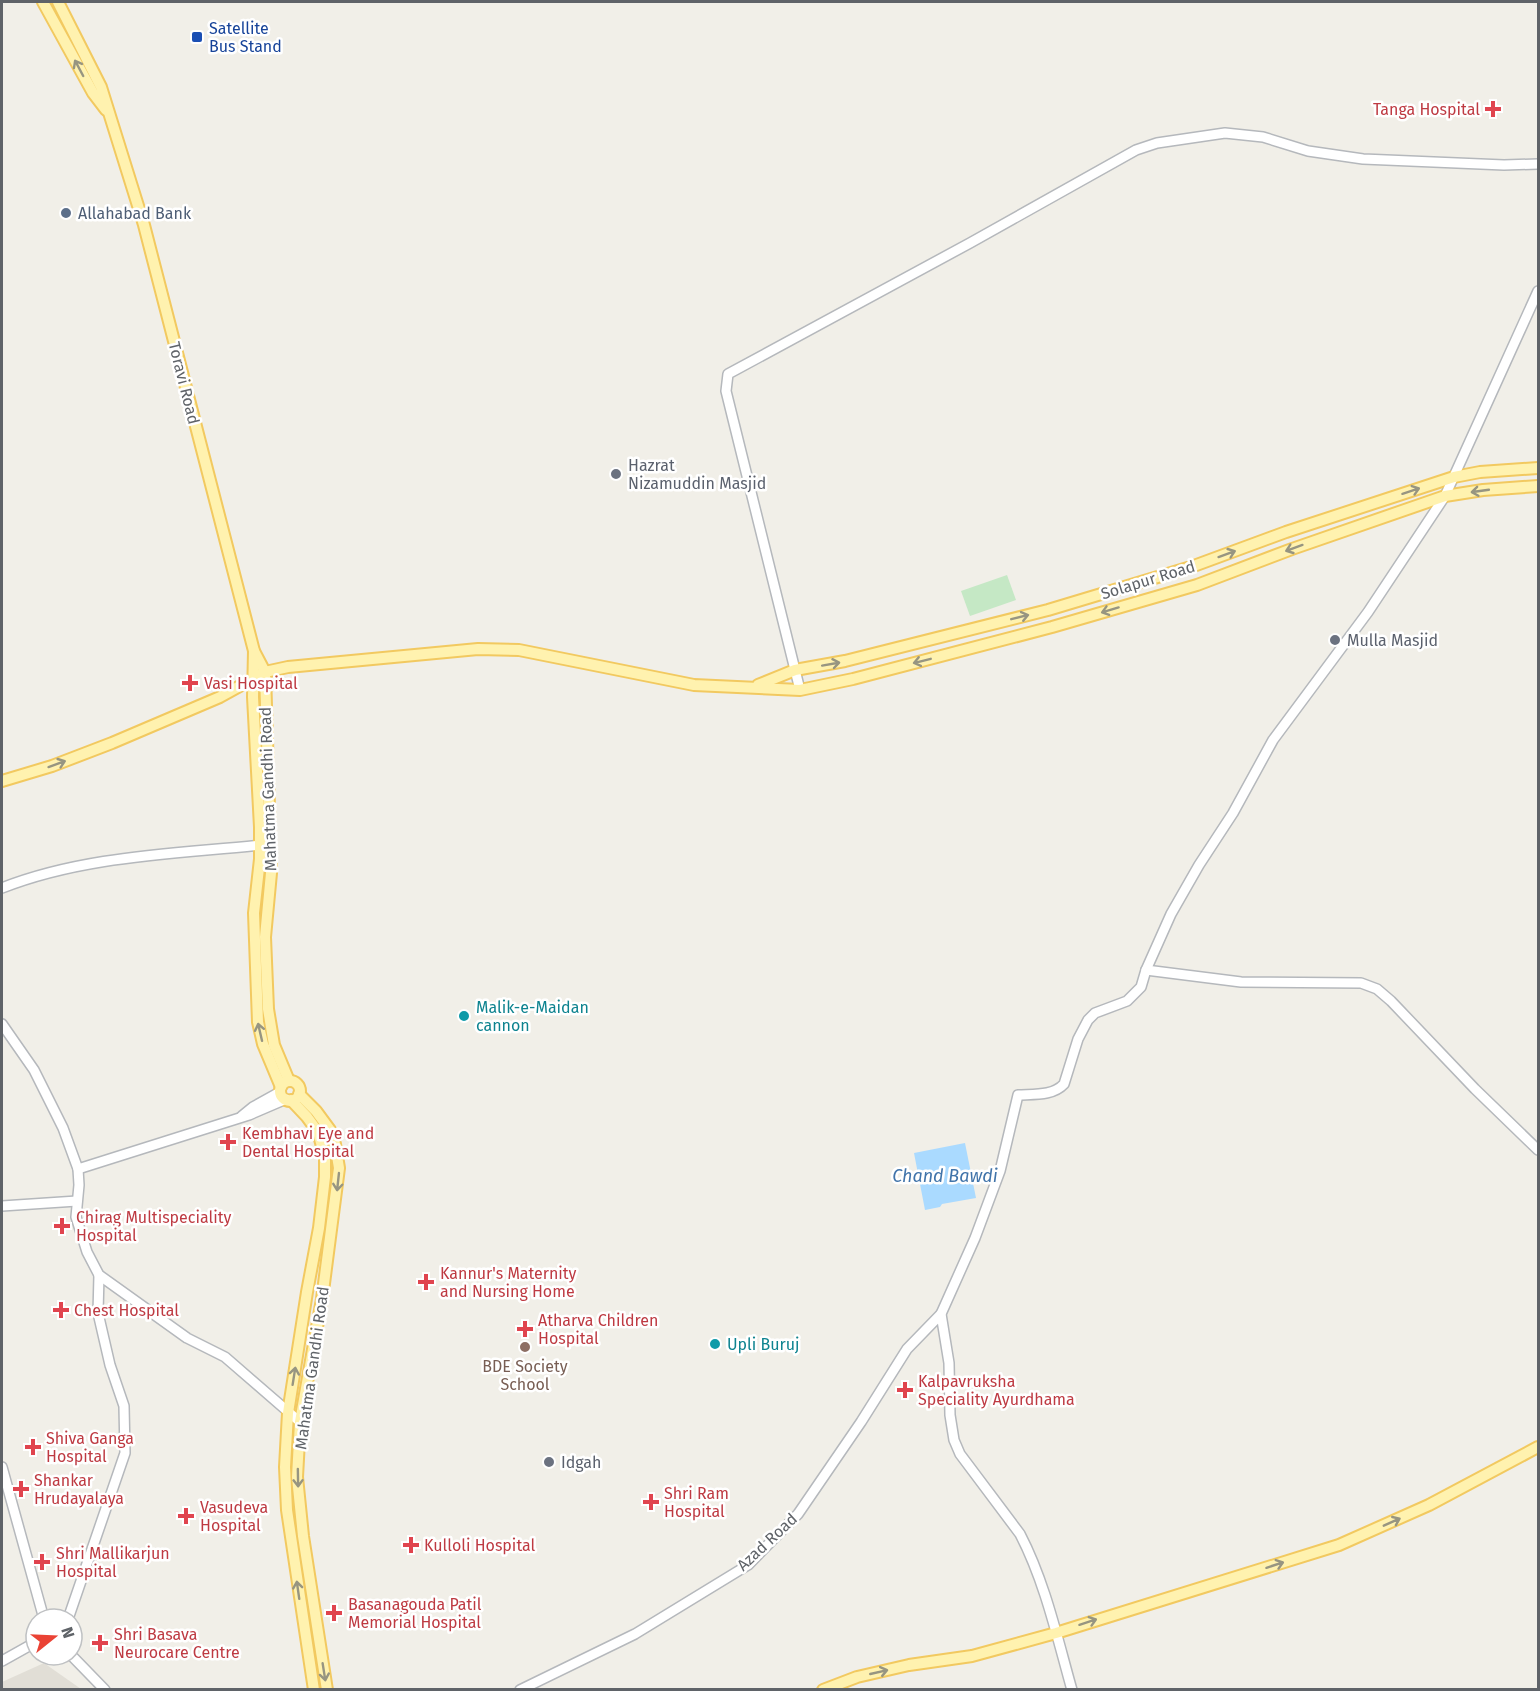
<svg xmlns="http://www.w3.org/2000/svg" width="1540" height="1691" font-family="'Fira Sans',sans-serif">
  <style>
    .education { fill: #e1ded6 }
    .green { fill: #c5e8c5 }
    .water { fill: #aadaff }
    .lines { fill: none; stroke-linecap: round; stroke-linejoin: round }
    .minor-casing { stroke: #b5b8bc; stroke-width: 12 }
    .major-casing { stroke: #f2c960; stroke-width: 14 }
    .minor { stroke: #fff; stroke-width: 9 }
    .major { stroke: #fff2af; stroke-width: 10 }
    .oneway { stroke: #979581 }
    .transit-dot { fill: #1a4fb4; stroke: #fff; stroke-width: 2 }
    .health-dot { fill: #e0444e; stroke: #fff; stroke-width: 2 }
    .service-dot { fill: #5c6f8a; stroke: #fff; stroke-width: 2 }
    .worship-dot { fill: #6b7280; stroke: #fff; stroke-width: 2 }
    .culture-dot { fill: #0f9aa8; stroke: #fff; stroke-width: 2 }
    .education-dot { fill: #8d6e63; stroke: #fff; stroke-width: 2 }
    .labels { text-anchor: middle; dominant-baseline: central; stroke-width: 5; stroke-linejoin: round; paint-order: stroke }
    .transit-label { font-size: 16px; fill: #164399; stroke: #fff; text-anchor: start }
    .health-label { font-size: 16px; fill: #be3a42; stroke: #fff; text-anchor: start }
    .service-label { font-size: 16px; fill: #4e5e75; stroke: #fff; text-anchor: start }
    .street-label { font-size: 16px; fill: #5f6368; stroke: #fff }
    .worship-label { font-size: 16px; fill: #5b616d; stroke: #fff; text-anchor: start }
    .culture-label { font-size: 16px; fill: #0d838f; stroke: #fff; text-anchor: start }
    .education-label { font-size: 16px; fill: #785e54; stroke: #fff }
    .water-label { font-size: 18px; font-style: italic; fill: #4174aa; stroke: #fff }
  </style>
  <rect width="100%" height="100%" fill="#f1efe8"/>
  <!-- education -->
  <path class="education" d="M44,1663l37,26h-79v-7z"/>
  <!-- green -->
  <path class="green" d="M1007,575l9,25 -46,16 -9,-25z"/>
  <!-- water -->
  <path class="water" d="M965,1143l11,55 -34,6 -2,3 -15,3 -11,-57z"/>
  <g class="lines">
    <defs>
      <g id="minor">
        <path d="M800,690l-74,-299 2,-17 242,-131 166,-93 21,-7 68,-10 38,4 45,14 55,8 141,6 34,-1"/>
        <path d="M2,888c81,-32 172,-34 258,-43"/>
        <path d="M1146,970l95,12 120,1 16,6 14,12 84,88 63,61"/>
        <path d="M2,1024l32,46 29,58 15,41 1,16 -3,32 11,35 12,23 88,63 38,19 75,65"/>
        <path d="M242,1116l11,-9 27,-15"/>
        <path d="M78,1169l171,-54 37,-16"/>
        <path d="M2,1206l75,-5"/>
        <path d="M2,1467l42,152"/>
        <path d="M68,1619l57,-166 -1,-47 -14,-41 -12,-52 1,-38"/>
        <path d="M71,1655l34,35"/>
        <path d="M2,1661l34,-19"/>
        <path d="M520,1690l115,-56 113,-69 50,-51 63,-92 46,-73 34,-35"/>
        <path d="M1072,1690c-15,-53 -27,-108 -52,-156l-60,-80 -6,-14 -4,-25 -1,-52 -8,-49 34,-76 25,-67 18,-76c16,-1 35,1 46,-11l14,-45 10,-19 7,-7 32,-12 14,-14 5,-17 25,-56 28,-49 34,-52 40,-73 95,-128 77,-116 93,-205"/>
      </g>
      <g id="major">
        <path d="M43,2l50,91 13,17"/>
        <path d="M58,2l43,85 43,138 110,426 11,21 6,201 -6,64 3,72 6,36 15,36"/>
        <path d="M254,651l-1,46 7,130v32l-6,54 4,109 5,22 18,43"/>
        <path d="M758,685l37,-15 50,-9 203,-51 143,-43 95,-35 168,-55 26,-5 58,-4"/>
        <path d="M2,781l50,-15 60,-23 108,-46 45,-25 23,-5 190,-18 41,1 175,35 106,5 53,-11 199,-52 145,-42 95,-36 153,-53 38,-6 55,-4"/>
        <circle cx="290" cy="1091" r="10"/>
        <path d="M299,1094l17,17 14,19 5,14 4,24 -17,131 -22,123 -3,55 6,59 24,154"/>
        <path d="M291,1100l16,17 11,15 7,25v20l-6,51 -12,64 -19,121 -3,54 2,43 27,180"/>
        <path d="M823,1690l34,-13 52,-12 63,-9 84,-23 283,-88 90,-40 109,-58"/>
      </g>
    </defs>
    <!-- minor casing -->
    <use href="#minor" class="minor-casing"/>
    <!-- major casing -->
    <use href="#major" class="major-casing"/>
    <!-- minor -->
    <use href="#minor" class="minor"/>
    <!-- major -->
    <use href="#major" class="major"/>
  </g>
  <!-- one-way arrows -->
  <defs><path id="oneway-shaft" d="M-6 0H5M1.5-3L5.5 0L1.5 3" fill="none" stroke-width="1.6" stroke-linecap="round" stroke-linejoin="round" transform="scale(1.5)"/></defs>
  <g class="oneway">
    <use href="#oneway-shaft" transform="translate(79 68) rotate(-118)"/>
    <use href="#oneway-shaft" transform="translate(1411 491) rotate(-18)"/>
    <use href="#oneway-shaft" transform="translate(1480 491) rotate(172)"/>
    <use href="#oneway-shaft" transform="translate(1294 548) rotate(160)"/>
    <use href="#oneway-shaft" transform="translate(1227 554) rotate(-20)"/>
    <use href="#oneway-shaft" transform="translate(1110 610) rotate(163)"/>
    <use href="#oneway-shaft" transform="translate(1020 617) rotate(-14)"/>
    <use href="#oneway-shaft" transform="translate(922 661) rotate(166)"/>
    <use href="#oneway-shaft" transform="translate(831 664) rotate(-10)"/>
    <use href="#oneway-shaft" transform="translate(57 764) rotate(-20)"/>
    <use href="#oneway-shaft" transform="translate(260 1032) rotate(-103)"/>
    <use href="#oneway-shaft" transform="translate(338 1182) rotate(96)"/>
    <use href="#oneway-shaft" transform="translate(294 1376) rotate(-81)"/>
    <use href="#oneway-shaft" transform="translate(298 1478) rotate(89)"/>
    <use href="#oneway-shaft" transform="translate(1392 1522) rotate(-24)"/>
    <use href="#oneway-shaft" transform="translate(1275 1565) rotate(-18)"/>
    <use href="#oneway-shaft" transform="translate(298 1590) rotate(-98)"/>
    <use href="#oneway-shaft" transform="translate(1088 1622) rotate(-18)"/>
    <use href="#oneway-shaft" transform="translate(324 1672) rotate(81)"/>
    <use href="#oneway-shaft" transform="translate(879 1672) rotate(-13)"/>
  </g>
  <!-- markers -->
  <rect class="transit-dot" x="191" y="31" width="12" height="12" rx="3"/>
  <g class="health-dot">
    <path d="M1490 100h6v6h6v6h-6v6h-6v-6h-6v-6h6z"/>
    <path d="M187 674h6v6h6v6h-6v6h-6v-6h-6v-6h6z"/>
    <path d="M225 1133h6v6h6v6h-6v6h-6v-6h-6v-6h6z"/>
    <path d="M59 1217h6v6h6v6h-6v6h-6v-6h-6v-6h6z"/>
    <path d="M423 1273h6v6h6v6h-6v6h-6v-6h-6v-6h6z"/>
    <path d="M58 1301h6v6h6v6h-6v6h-6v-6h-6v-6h6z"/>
    <path d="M522 1320h6v6h6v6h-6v6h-6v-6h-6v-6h6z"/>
    <path d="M902 1381h6v6h6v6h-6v6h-6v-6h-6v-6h6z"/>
    <path d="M30 1438h6v6h6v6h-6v6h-6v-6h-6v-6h6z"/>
    <path d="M18 1480h6v6h6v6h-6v6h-6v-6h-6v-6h6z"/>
    <path d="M648 1493h6v6h6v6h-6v6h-6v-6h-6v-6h6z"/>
    <path d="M183 1507h6v6h6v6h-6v6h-6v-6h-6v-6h6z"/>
    <path d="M408 1536h6v6h6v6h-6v6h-6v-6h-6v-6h6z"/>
    <path d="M39 1553h6v6h6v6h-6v6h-6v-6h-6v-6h6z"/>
    <path d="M331 1604h6v6h6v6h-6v6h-6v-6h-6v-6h6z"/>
    <path d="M97 1634h6v6h6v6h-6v6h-6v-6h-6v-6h6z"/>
  </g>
  <circle class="service-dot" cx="66" cy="213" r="6"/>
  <g class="worship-dot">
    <circle cx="616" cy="474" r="6"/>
    <circle cx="1335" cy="640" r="6"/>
    <circle cx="549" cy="1462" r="6"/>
  </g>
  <g class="culture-dot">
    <circle cx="464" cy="1016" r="6"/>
    <circle cx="715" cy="1344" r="6"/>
  </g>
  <circle class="education-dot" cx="525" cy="1347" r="6"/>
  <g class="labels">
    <!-- transit labels -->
    <g class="transit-label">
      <text x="209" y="28">Satellite<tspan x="209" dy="18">Bus Stand</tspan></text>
    </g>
    <!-- health labels -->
    <g class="health-label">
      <text x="1480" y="109" text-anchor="end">Tanga Hospital</text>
      <text x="204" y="683">Vasi Hospital</text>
      <text x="242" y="1133">Kembhavi Eye and<tspan x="242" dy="18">Dental Hospital</tspan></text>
      <text x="76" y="1217">Chirag Multispeciality<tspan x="76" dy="18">Hospital</tspan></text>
      <text x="440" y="1273">Kannur's Maternity<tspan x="440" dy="18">and Nursing Home</tspan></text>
      <text x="74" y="1310">Chest Hospital</text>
      <text x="538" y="1320">Atharva Children<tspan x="538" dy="18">Hospital</tspan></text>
      <text x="918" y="1381">Kalpavruksha<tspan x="918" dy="18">Speciality Ayurdhama</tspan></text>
      <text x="46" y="1438">Shiva Ganga<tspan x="46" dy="18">Hospital</tspan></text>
      <text x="34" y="1480">Shankar<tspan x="34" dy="18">Hrudayalaya</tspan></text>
      <text x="664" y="1493">Shri Ram<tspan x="664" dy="18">Hospital</tspan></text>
      <text x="200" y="1507">Vasudeva<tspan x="200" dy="18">Hospital</tspan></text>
      <text x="424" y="1545">Kulloli Hospital</text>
      <text x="56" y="1553">Shri Mallikarjun<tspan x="56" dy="18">Hospital</tspan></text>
      <text x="348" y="1604">Basanagouda Patil<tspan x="348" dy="18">Memorial Hospital</tspan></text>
      <text x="114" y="1634">Shri Basava<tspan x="114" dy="18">Neurocare Centre</tspan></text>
    </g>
    <!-- service labels -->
    <g class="service-label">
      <text x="78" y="213">Allahabad Bank</text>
    </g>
    <!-- street labels -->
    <g class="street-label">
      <text transform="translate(184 383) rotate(76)">Toravi Road</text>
      <text transform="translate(1148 580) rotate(-17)">Solapur Road</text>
      <text transform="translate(268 789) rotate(-92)">Mahatma Gandhi Road</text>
      <text transform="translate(312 1368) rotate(-82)">Mahatma Gandhi Road</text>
      <text transform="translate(767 1542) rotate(-43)">Azad Road</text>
    </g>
    <!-- worship labels -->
    <g class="worship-label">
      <text x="628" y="465">Hazrat<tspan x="628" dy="18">Nizamuddin Masjid</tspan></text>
      <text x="1347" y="640">Mulla Masjid</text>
      <text x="561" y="1462">Idgah</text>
    </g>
    <!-- culture labels -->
    <g class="culture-label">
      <text x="476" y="1007">Malik-e-Maidan<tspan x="476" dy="18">cannon</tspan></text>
      <text x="727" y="1344">Upli Buruj</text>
    </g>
    <!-- education labels -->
    <g class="education-label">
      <text x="525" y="1366">BDE Society<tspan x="525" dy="18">School</tspan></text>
    </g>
    <!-- water labels -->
    <g class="water-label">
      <text x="945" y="1176">Chand Bawdi</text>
    </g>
  </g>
  <!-- border -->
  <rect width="1540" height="1691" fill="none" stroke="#5f6368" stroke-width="6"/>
  <!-- north arrow -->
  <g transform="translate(54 1637) rotate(72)"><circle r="28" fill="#ffffff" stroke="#bfc1c3" stroke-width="1.5"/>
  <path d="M0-4.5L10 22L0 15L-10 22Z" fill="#ea4335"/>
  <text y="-9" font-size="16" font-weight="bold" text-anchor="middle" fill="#5f6368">N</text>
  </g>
</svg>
